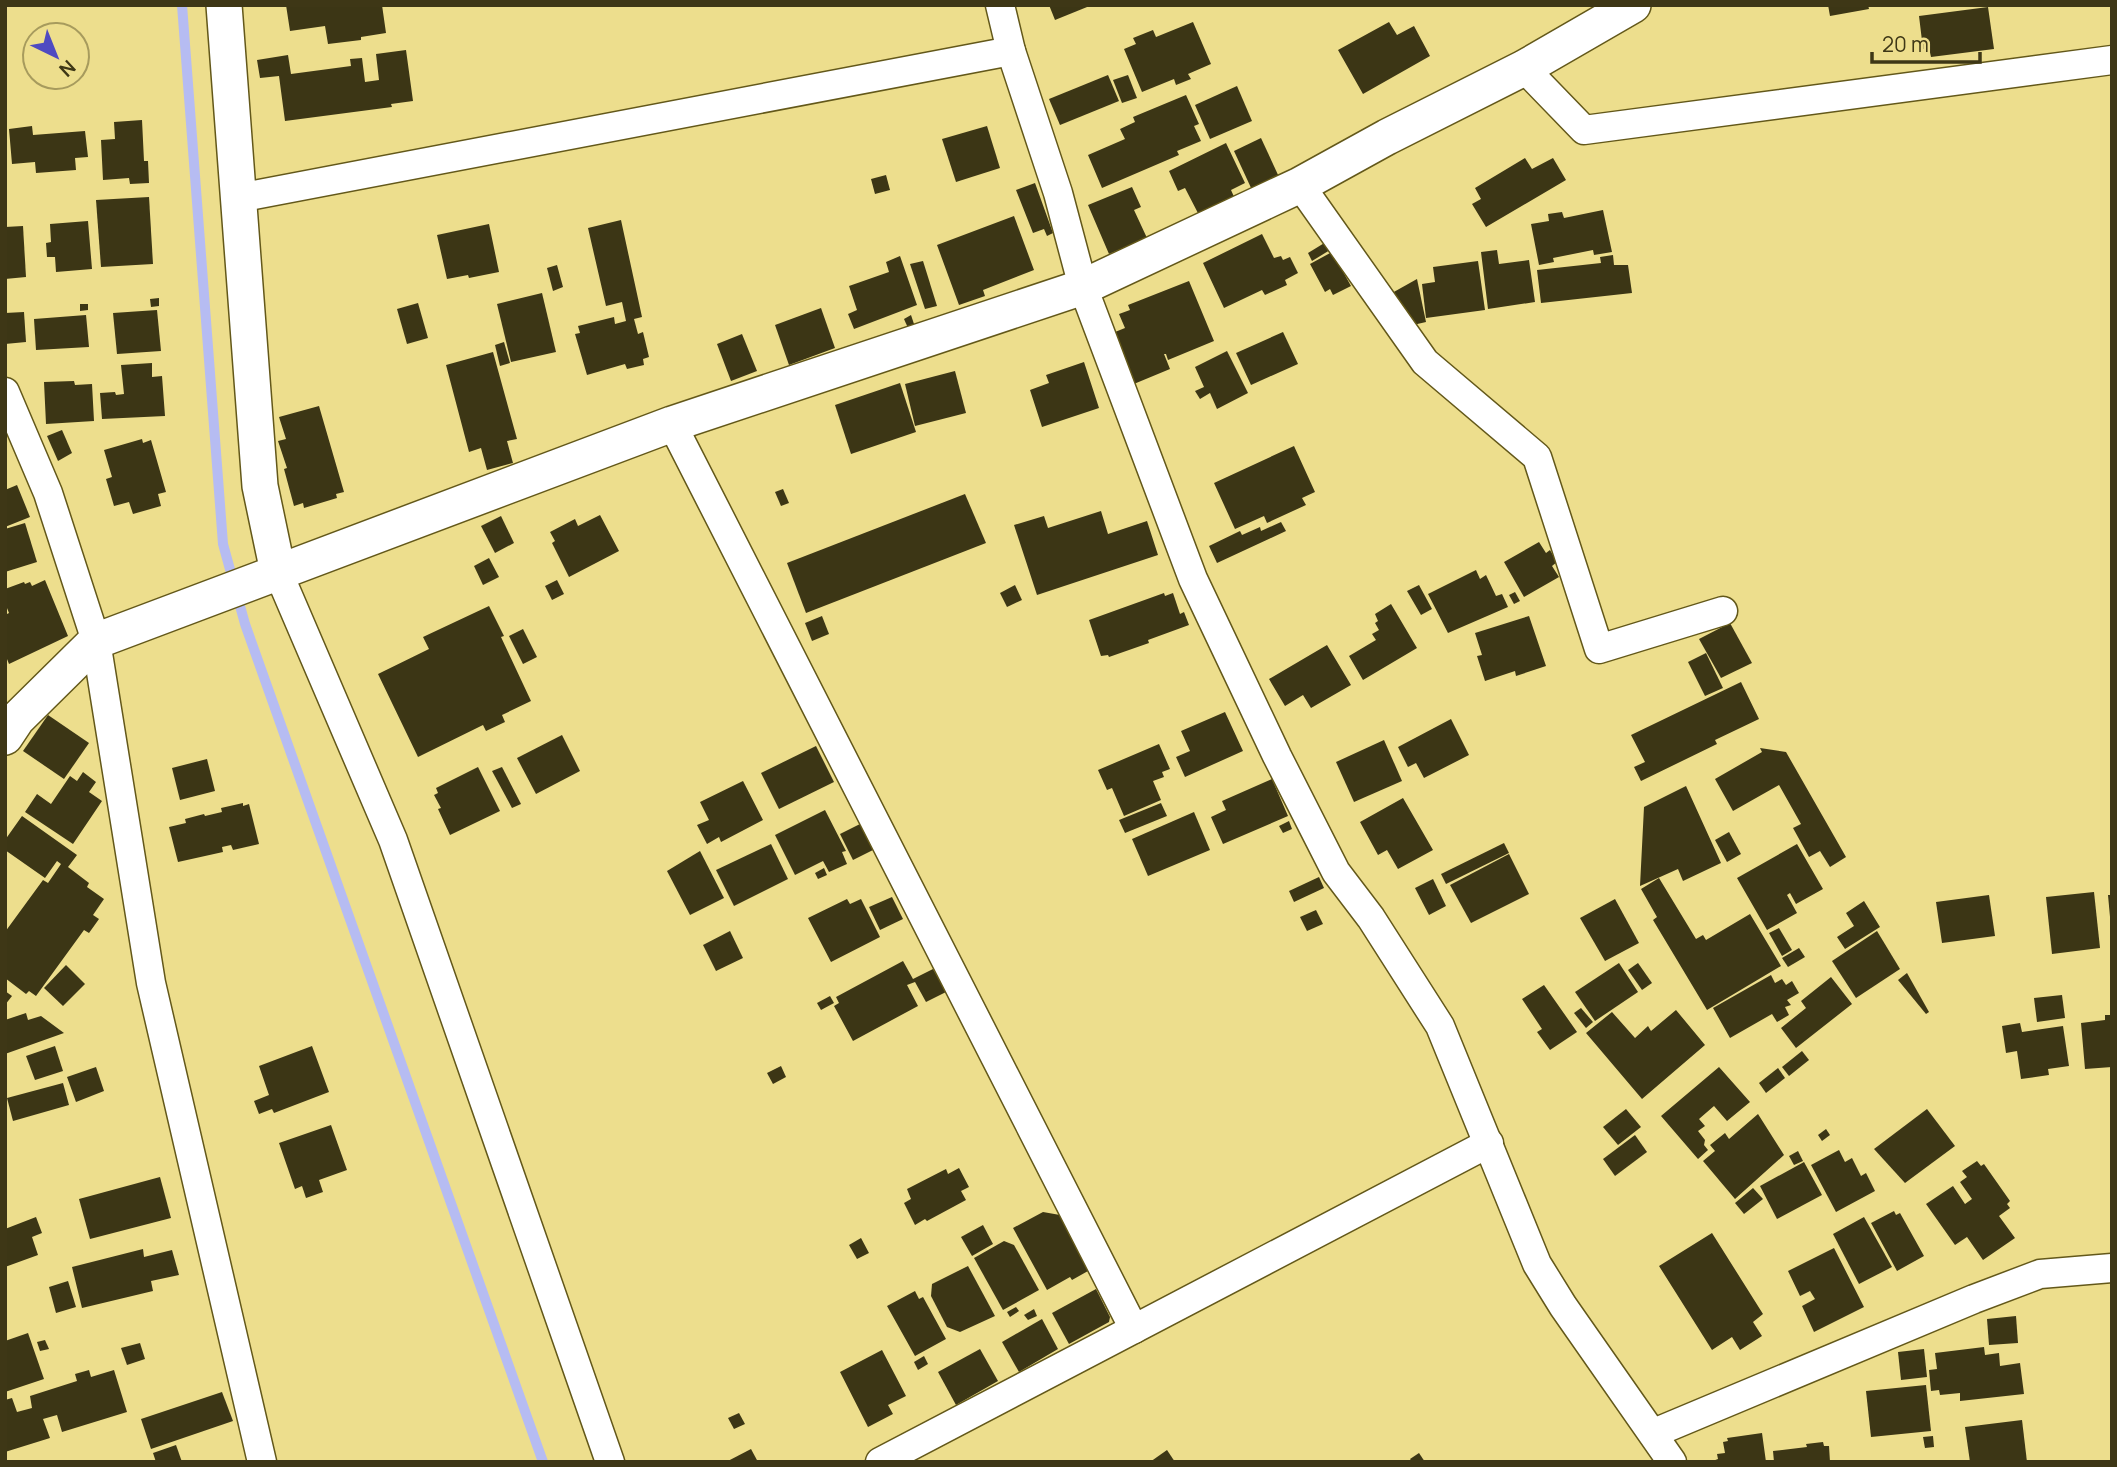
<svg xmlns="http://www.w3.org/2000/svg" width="2117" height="1467" font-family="Manrope,sans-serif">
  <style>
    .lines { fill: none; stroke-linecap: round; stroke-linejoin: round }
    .stream { stroke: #b6bcf2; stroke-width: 10 }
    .building { fill: #3c3615 }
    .minor-casing { stroke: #63581a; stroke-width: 31 }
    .tertiary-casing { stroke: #63581a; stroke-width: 38 }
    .minor { stroke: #fff; stroke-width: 28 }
    .tertiary { stroke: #fff; stroke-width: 35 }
  </style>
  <rect width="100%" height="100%" fill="#edde8d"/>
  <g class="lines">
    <!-- stream -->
    <path class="stream" d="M182,5l41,539 22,80 298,838"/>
  </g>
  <!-- building -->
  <g class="building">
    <path d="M286,5h96l4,28 -25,4v3l-33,4 -3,-18 -35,5z"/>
    <path d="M1049,5h43l-37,15z"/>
    <path d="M1828,5h40l1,4 -39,7z"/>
    <path d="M1988,7l6,42 -63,8 -2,-9 -6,1 -4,-33z"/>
    <path d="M1193,22l18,42 -23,10 3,5 -15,6 -2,-6 -32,13 -18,-43 12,-5 -3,-6 20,-8 3,7z"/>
    <path d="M1389,22l8,13 17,-9 16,30 -67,38 -25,-44z"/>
    <path d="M406,50l7,51 -22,3 1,3 -107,14 -6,-45 -19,2 -3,-18 31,-5 3,19 60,-8 -1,-7 12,-1 3,24 14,-2 -3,-26z"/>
    <path d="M1108,75l11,26 -59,24 -11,-26z"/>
    <path d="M1128,75l9,23 -15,5 -9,-23z"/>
    <path d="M1237,86l15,35 -42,18 -15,-34z"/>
    <path d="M1186,95l13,29 -5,2 7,15 -24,10 2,4 -77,33 -14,-33 37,-16 -5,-10 15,-7 -2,-5z"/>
    <path d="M142,120l2,41h4l1,22 -19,1 -1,-6 -26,2 -2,-40 14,-1 -1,-17z"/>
    <path d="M32,126l1,9 52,-4 3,26 -13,1 1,12 -40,3 -1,-11 -23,2 -3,-35z"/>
    <path d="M987,126l13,42 -44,14 -14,-43z"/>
    <path d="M1261,138l18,39 -27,13 -18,-39z"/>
    <path d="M1226,143l19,40 -14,7 4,9 -35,18 -15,-29 -7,3 -9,-20z"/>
    <path d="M1525,158l7,11 21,-11 13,22 -80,47 -14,-23 9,-5 -6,-11z"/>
    <path d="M886,175l4,15 -15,4 -4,-15z"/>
    <path d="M1035,183l18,50 -6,3 -3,-7 -11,4 -17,-43z"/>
    <path d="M1132,187l9,20 -7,3 13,28 -38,16 -21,-49z"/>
    <path d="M149,197l4,67 -52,3 -5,-67z"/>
    <path d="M1603,210l9,42 -18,3 -1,-5 -40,8 1,4 -15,3 -8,-41 18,-3 -1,-7 14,-2 2,6z"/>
    <path d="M1014,216l20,54 -51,20 2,6 -26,9 -22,-60z"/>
    <path d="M621,220l21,97 -8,2 4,15 5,-2 6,25 -6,2 1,6 -17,4 -2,-5 -38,11 -12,-41 5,-1 -2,-7 36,-9 1,7 11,-3 -4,-19 -16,4 -18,-78z"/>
    <path d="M88,221l4,48 -36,3 -1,-15h-8l-1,-14 5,-1 -1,-18z"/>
    <path d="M489,224l10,48 -30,6 -1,-3 -21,4 -10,-44z"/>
    <path d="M23,226l3,51 -21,2v-52z"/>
    <path d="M1262,234l12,24 7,-2 2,4 7,-3 8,16 -13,7 2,5 -22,10 -3,-5 -38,18 -21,-45z"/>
    <path d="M1326,242l4,8 -18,11 -4,-8z"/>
    <path d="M1497,250l2,14 30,-4 6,42 -47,7 -7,-57z"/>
    <path d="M1332,252l19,34 -18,9 -3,-6 -5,3 -15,-28z"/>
    <path d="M1613,255l1,10h14l4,28 -91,10 -4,-33 64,-7 -1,-6z"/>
    <path d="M900,256l17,49 -63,24 -6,-15 9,-4 -8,-24 40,-14 -3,-10z"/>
    <path d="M923,261l14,45 -12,3 -15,-45z"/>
    <path d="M1478,261l7,49 -59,8 -4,-34 13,-2 -2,-15z"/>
    <path d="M557,265l6,22 -10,4 -6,-23z"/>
    <path d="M1417,279l9,43 -13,3 -21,-32z"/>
    <path d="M1189,281l25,60 -46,19 -2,-6h-2l6,15 -41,17 -13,-34 6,-2 -7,-18 10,-4 -6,-14 11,-4 -2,-5z"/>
    <path d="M542,293l14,59 -45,10 -14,-58z"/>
    <path d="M159,298v8l-8,1 -1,-8z"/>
    <path d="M418,303l10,35 -21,6 -10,-35z"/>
    <path d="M80,304h8v6l-8,1z"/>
    <path d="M821,308l14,40 -46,17 -14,-40z"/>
    <path d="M157,310l4,41 -44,3 -4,-41z"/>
    <path d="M24,312l2,30 -21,2v-31z"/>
    <path d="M86,315l3,32 -53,3 -2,-31z"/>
    <path d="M911,315l3,9 -6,4 -4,-9z"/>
    <path d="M1283,332l15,32 -47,21 -15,-32z"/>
    <path d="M742,334l15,37 -26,10 -14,-37z"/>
    <path d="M504,342l6,21 -10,3 -5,-21z"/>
    <path d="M1227,351l21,42 -31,16 -7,-16 -10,6 -5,-8 9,-4 -9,-20z"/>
    <path d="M493,352l24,87 -10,2 6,22 -26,7 -6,-22 -12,4 -23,-87z"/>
    <path d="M1084,362l15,46 -57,19 -12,-37 19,-7 -3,-8z"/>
    <path d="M152,363v14l10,-1 3,40 -63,3 -2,-26 15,-1 1,3 8,-1 -3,-29z"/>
    <path d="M955,371l11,42 -51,13 -10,-42z"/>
    <path d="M74,381l1,4 17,-1 2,37 -48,3 -2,-42z"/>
    <path d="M900,383l16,49 -65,22 -16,-49z"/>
    <path d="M319,406l25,86 -8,2 1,4 -33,10 -1,-5 -9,3 -10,-37 3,-1 -9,-27 8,-2 -7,-22z"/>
    <path d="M62,430l10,23 -14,8 -11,-25z"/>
    <path d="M142,439l1,4 8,-3 15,52 -8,2 3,12 -28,8 -4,-12 -15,4 -8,-27 6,-2 -8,-27z"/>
    <path d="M1294,446l21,46 -13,6 4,7 -39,18 -3,-7 -29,13 -21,-46z"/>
    <path d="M17,485l13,32 -25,10v-37z"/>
    <path d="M783,489l6,14 -8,3 -6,-14z"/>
    <path d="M965,494l21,49 -180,70 -19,-50z"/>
    <path d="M1101,511l7,23 39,-13 11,34 -121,40 -23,-70 30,-9 4,12z"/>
    <path d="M600,515l19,36 -50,26 -17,-34 3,-2 -5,-9 25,-13 3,7z"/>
    <path d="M501,516l13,27 -19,10 -14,-27z"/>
    <path d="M1281,522l5,9 -69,32 -8,-17 31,-15 2,4 18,-8 1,4z"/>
    <path d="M25,523l12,39 -32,10v-43z"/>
    <path d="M1539,542l7,11 4,-3 7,12 -5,4 7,11 -35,20 -20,-35z"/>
    <path d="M489,558l10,19 -16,8 -9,-19z"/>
    <path d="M1476,570l4,9 6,-4 10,21 6,-2 6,13 -60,26 -20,-39z"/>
    <path d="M45,580l23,56 -59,28 -4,-10v-39l4,-2 -4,-10v-14l19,-7 1,2 5,-2 2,4z"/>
    <path d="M557,580l7,14 -12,6 -7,-14z"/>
    <path d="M1015,585l7,15 -15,7 -7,-14z"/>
    <path d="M1419,585l13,24 -11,6 -14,-24z"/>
    <path d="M1515,592l5,9 -6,3 -5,-9z"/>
    <path d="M1164,593l1,3 8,-3 7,21 4,-2 5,13 -41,15 1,3 -40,14 -1,-2 -7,1 -12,-36z"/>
    <path d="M1391,604l26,44 -54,32 -14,-24 27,-16 -4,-6 7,-4 -4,-7 3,-2 -3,-7z"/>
    <path d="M489,606l15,30 -3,1 30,64 -29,14 3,7 -19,9 -3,-6 -65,32 -40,-83 51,-25 -6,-12z"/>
    <path d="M822,616l7,18 -17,7 -7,-18z"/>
    <path d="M1529,616l17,50 -30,10 -1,-5 -30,10 -8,-25 5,-1 -7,-22z"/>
    <path d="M1730,623l22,40 -31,15 -22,-39z"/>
    <path d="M523,629l14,28 -14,7 -14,-28z"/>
    <path d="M1327,645l24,40 -40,23 -8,-13 -18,11 -16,-27z"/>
    <path d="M1706,653l17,35 -18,8 -17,-34z"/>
    <path d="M1741,682l18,37 -44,21 2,4 -76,37 -7,-14 11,-5 -14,-27z"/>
    <path d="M1225,712l18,39 -58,26 -9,-20 14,-6 -9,-20z"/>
    <path d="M48,715l41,28 -25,36 -41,-28z"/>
    <path d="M1451,719l18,36 -45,23 -8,-15 -8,4 -10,-20z"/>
    <path d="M562,735l18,36 -44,23 -19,-36z"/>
    <path d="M1384,740l18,41 -48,21 -18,-40z"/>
    <path d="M1159,744l11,25 -8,3 2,5 -11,4 8,19 -37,16 -12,-28 -5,2 -9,-20z"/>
    <path d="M816,746l18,36 -55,27 -18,-36z"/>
    <path d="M1760,748l26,4 60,105 -16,10 -10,-16 -11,6 -16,-29 8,-4 -22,-39 -46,26 -18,-32 47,-27z"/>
    <path d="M207,759l8,32 -35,9 -8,-32z"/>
    <path d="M478,767l22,44 -50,24 -12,-26 3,-1 -7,-13 4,-2 -2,-5z"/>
    <path d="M502,767l19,37 -9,4 -20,-37z"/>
    <path d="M83,772l13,10 -7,10 13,9 -29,43 -48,-32 12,-18 14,10 19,-28 7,5z"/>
    <path d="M1272,779l16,37 -65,28 -12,-27 15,-7 -4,-9z"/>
    <path d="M743,781l20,39 -42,22 -2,-5 -12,7 -10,-19 12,-5 -9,-18z"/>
    <path d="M1686,786l35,77 -38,18 -5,-12 -38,17 4,-79z"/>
    <path d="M1403,798l30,52 -35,19 -11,-19 -9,5 -18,-33z"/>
    <path d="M243,803v3l6,-2 10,40 -26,6 -2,-5 -9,2 1,5 -45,10 -9,-35 17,-4 -1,-4 19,-5 1,2 17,-4 -1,-4z"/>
    <path d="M1161,803l6,13 -42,17 -6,-13z"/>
    <path d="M825,810l21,41 -4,1 5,12 -18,8 -6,-11 -28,14 -20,-40z"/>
    <path d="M1194,812l16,38 -62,26 -16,-37z"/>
    <path d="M22,816l55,39 -9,12 21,16 -2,4 17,12 -11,16 6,4 -10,14 -5,-3 -48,66 -7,-5 -3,3 -21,-16v-46l38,-52 5,3 13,-19 -4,-3 -12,17 -40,-28v-10z"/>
    <path d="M1289,821l3,8 -9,4 -4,-7z"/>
    <path d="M860,824l13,26 -20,10 -13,-26z"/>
    <path d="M1729,832l12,22 -14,8 -12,-22z"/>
    <path d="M1504,843l5,10 -63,31 -5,-10z"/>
    <path d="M771,844l17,35 -54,27 -18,-36z"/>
    <path d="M1797,844l26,45 -27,15 -6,-11 -3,2 10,18 -30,17 -30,-52z"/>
    <path d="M700,851l24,47 -34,17 -23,-44z"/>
    <path d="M1509,854l20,40 -58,29 -21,-38z"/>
    <path d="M824,868l3,7 -9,4 -3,-6z"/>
    <path d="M1319,877l5,11 -30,14 -5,-11z"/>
    <path d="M1659,878l37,61 7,-4 3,5 44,-26 31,52 -74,44 -54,-90 4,-3 -16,-28z"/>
    <path d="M1433,879l13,27 -17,9 -14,-27z"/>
    <path d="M2094,892l6,56 -48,6 -6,-57z"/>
    <path d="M1989,895l6,41 -53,7 -6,-41z"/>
    <path d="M2108,895h4v22h-2z"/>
    <path d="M892,897l11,22 -23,11 -11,-23z"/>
    <path d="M847,899l3,5 11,-5 19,38 -49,25 -23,-44z"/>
    <path d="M1615,899l24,44 -34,18 -25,-43z"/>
    <path d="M1864,901l16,26 -35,22 -8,-12 17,-11 -8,-13z"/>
    <path d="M1316,910l7,14 -16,7 -7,-14z"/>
    <path d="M1779,928l13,22 -10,6 -13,-23z"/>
    <path d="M730,931l13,27 -27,13 -13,-26z"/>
    <path d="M1877,931l23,38 -44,29 -24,-37z"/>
    <path d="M1799,948l6,9 -17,10 -6,-9z"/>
    <path d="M903,961l10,18 20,-10 13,23 -20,10 -11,-20 -8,3 11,21 -65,35 -19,-35 5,-3 -3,-6z"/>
    <path d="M1619,963l19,29 -43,29 -20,-29z"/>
    <path d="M1638,963l14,20 -10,7 -14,-20z"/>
    <path d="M66,965l19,19 -22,22 -19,-18z"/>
    <path d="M1907,973l22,39 -3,2 -28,-34z"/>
    <path d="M1771,975l4,8 7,-4 4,6 6,-4 7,12 -12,7 4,5 -6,2 4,8 -12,7 -5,-8 -42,24 -17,-30z"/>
    <path d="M1831,977l21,27 -56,44 -15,-20 25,-20 -5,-7z"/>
    <path d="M1544,985l33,47 -27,18 -13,-18 5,-3 -20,-30z"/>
    <path d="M5,991l7,5 -7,9z"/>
    <path d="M2062,995l3,23 -28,4 -3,-24z"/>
    <path d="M830,996l4,7 -13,7 -4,-7z"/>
    <path d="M1581,1008l12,14 -7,6 -12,-15z"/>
    <path d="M1676,1010l29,35 -63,54 -56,-66 26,-21 23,26 13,-12 3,5z"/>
    <path d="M26,1013l2,7 13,-4 23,17 -59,21v-34z"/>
    <path d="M2105,1015h7v52l-27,2 -4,-46 24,-3z"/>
    <path d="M2020,1023l2,9 41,-6 6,40 -21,3 1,6 -28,4 -4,-28 -11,2 -4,-27z"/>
    <path d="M55,1046l8,25 -28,9 -9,-24z"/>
    <path d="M312,1046l17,46 -55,21 -2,-4 -13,5 -5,-13 15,-6 -10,-29z"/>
    <path d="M1802,1051l7,9 -20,16 -7,-9z"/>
    <path d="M781,1066l5,11 -13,7 -6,-11z"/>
    <path d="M96,1067l8,24 -28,11 -9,-25z"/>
    <path d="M1719,1067l31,35 -23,19 -13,-15 -15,13 6,7 -7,5 7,9 -1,5 4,5 -10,9 -37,-43z"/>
    <path d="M1778,1068l7,10 -19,15 -7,-10z"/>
    <path d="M63,1083l6,22 -56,16 -6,-23z"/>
    <path d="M1626,1109l15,18 -23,18 -15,-18z"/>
    <path d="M1927,1109l28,37 -50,37 -31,-34z"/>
    <path d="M1758,1114l26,41 -49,44 -32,-38 12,-10 -5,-6 15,-12 4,6z"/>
    <path d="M331,1125l16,45 -28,10 4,12 -17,6 -4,-12 -7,3 -16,-46z"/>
    <path d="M1826,1129l4,6 -8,6 -4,-6z"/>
    <path d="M1635,1135l12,17 -32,24 -12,-17z"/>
    <path d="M1839,1150l6,12 7,-4 9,18 5,-3 9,18 -39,21 -25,-47z"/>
    <path d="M1798,1151l5,10 -9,4 -5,-9z"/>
    <path d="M1977,1161l4,5 3,-2 26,37 -3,3 3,4 -11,8 16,22 -32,22 -16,-23 -12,8 -29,-41 27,-18 12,18 7,-5 -12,-17 7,-5 -5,-6z"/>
    <path d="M1804,1162l18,33 -45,24 -17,-33z"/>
    <path d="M959,1168l10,19 -8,4 5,9 -39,21 -2,-2 -10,6 -11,-22 7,-4 -4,-10 39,-20 2,5z"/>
    <path d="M160,1177l11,41 -81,21 -11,-40z"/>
    <path d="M1753,1188l10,11 -19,15 -9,-11z"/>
    <path d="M1894,1211l2,4 4,-2 24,43 -27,15 -26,-48z"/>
    <path d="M1043,1212l17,3 28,56 -16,9 -2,-3 -23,13 -34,-62z"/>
    <path d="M36,1217l6,16 -10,4 6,18 -33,12v-38z"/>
    <path d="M1864,1217l28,50 -33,17 -26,-50z"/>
    <path d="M983,1225l10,19 -21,12 -11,-19z"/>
    <path d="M1712,1233l51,81 -10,8 9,14 -22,14 -8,-13 -20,13 -53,-84z"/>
    <path d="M861,1238l8,15 -12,6 -8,-14z"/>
    <path d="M1004,1241l10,4 25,45 -36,20 -29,-52z"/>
    <path d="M1834,1248l30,59 -50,25 -12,-26 13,-7 -5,-8 -10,5 -12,-25z"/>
    <path d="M143,1249l1,8 28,-7 7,25 -28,6 2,10 -71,17 -10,-41z"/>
    <path d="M968,1266l27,50 -35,16 -13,-5 -16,-31 1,-12z"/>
    <path d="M68,1281l8,26 -20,6 -7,-26z"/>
    <path d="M1096,1289l14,28 -1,5 -40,22 -17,-31z"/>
    <path d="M915,1291l4,8 4,-2 23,42 -31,17 -28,-50z"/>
    <path d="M1016,1307l3,4 -9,6 -3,-5z"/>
    <path d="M1034,1309l3,7 -9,4 -4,-5z"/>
    <path d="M2016,1316l2,27 -29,2 -2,-26z"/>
    <path d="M1042,1319l16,30 -39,23 -17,-30z"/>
    <path d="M28,1333l16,46 -39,13v-51z"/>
    <path d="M45,1340l4,9 -9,2 -3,-9z"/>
    <path d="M140,1343l5,16 -18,6 -6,-17z"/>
    <path d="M1984,1347l1,8 14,-2 1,13 20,-3 4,31 -64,7v-8l-20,2 -1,-5 -8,1 -2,-21 8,-1 -2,-16z"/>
    <path d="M980,1349l18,32 -42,24 -18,-33z"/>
    <path d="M1924,1349l3,28 -26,3 -3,-28z"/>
    <path d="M882,1350l24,46 -18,9 5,9 -25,13 -28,-55z"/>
    <path d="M924,1356l4,8 -10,6 -4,-8z"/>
    <path d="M89,1370l2,7 23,-7 13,42 -65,20 -5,-17 -14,4 7,19 -45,14v-52l7,-2 5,14 15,-4 -2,-12 47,-15 -2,-7z"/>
    <path d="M1926,1385l5,46 -60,6 -5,-46z"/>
    <path d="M222,1392l11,29 -82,28 -10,-30z"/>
    <path d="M739,1413l6,11 -11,5 -6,-11z"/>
    <path d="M2022,1420l5,42h-57l-5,-35z"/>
    <path d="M1762,1433l4,29h-56l8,-3 -1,-5 8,-1 -2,-11 5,-1 -1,-3z"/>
    <path d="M1933,1436l1,11 -9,1 -2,-11z"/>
    <path d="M1823,1442l1,4h5l1,16h-56l-1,-11 34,-4 -1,-3z"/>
    <path d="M176,1445l6,17h-26l-3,-9z"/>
    <path d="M751,1449l7,13h-32z"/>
    <path d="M1167,1450l8,12h-25z"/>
    <path d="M1419,1453l6,9h-13l-2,-3z"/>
  </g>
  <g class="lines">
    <defs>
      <g id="minor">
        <path d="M1000,5l11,46 47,142 25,94 110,292 84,177 59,116 35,46 69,108 97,238 26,42 109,156"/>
        <path d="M1524,68l60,62 528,-70"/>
        <path d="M1300,185l125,177 112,95 62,192 124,-38"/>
        <path d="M238,198l773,-147"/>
        <path d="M5,392l43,101 48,148 55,342 111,479"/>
        <path d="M672,424l462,905"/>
        <path d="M278,572l115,268 217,622"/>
        <path d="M1654,1433l320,-134 66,-25 72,-6"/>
        <path d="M880,1462l609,-319"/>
      </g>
      <g id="tertiary">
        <path d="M224,5l36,481 18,86"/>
        <path d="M5,737l12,-18 79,-78 576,-217 411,-137 217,-102 87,-48 137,-69 109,-63"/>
      </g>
    </defs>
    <!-- minor casing -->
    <use href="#minor" class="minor-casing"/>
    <!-- tertiary casing -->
    <use href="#tertiary" class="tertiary-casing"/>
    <!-- minor -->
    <use href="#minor" class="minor"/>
    <!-- tertiary -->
    <use href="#tertiary" class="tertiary"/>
  </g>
  <!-- border -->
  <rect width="2117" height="1467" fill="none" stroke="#3e3716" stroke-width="14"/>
  <!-- north arrow -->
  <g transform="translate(56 56) rotate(137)"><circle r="33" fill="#edde8d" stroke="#a79b5d" stroke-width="2"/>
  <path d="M0-5L12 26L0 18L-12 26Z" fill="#4f4ac1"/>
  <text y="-10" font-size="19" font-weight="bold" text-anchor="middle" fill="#3e3716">N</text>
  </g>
  <!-- scale -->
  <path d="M1872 52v10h108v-10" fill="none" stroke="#3e3716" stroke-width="3.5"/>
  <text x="1882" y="52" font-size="21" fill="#3e3716" stroke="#edde8d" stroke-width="5" paint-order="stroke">20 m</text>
</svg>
